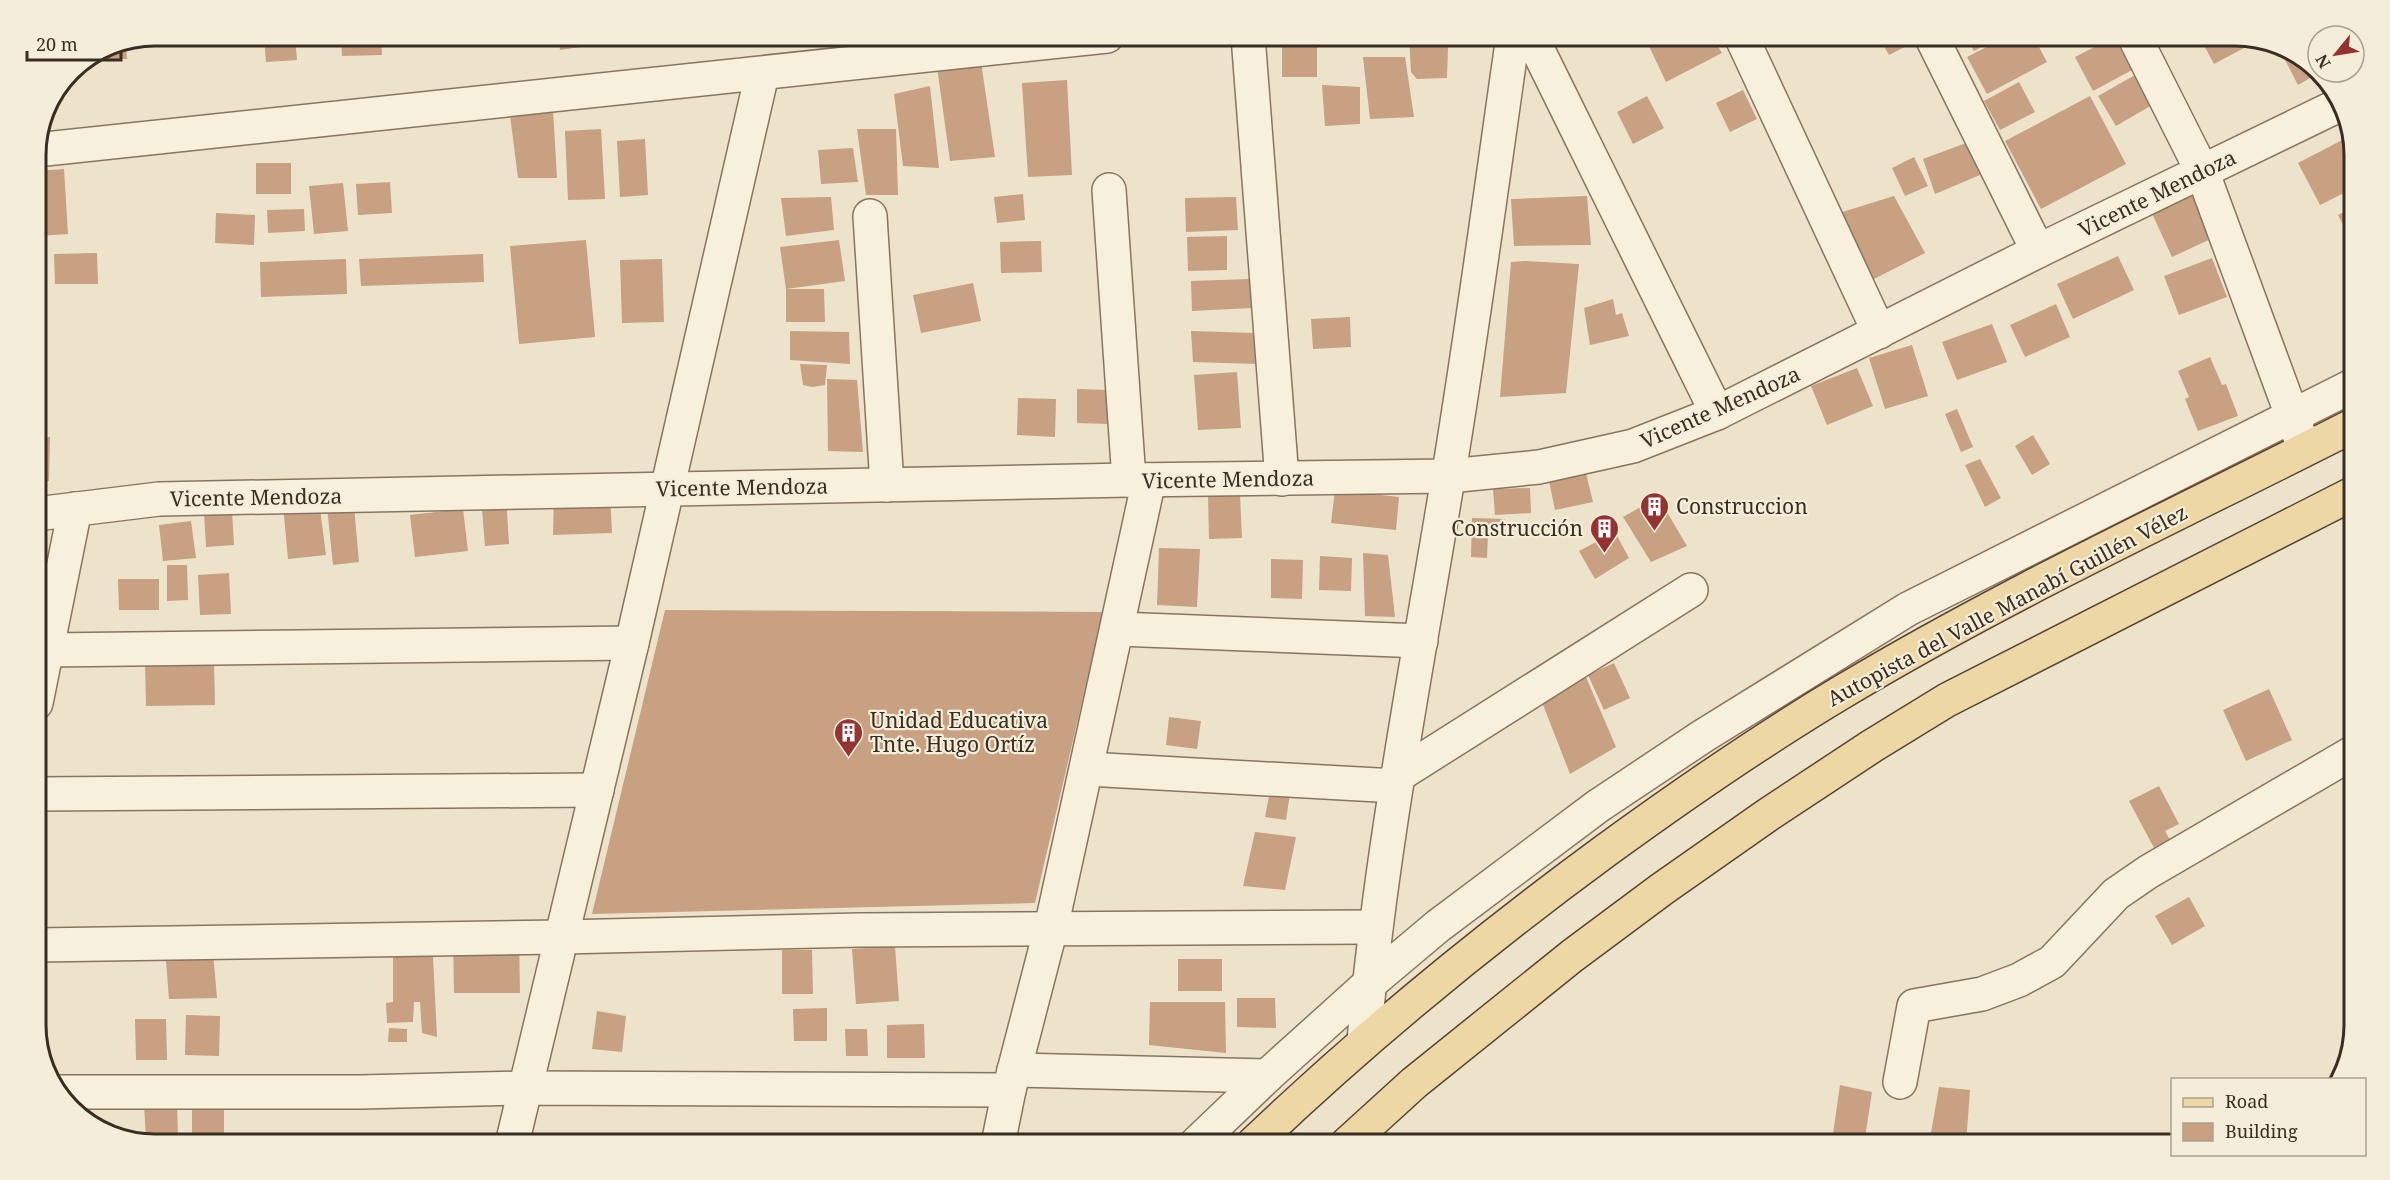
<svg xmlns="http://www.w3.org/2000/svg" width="2390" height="1180" font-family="'Noto Serif',serif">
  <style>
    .building { fill: #c8a082 }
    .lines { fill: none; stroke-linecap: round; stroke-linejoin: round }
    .minor-casing { stroke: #88755f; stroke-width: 36 }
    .primary-casing { stroke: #574433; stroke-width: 36 }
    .minor { stroke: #f7f0dd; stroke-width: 33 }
    .primary { stroke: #ecd7a5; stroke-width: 33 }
    .labels { text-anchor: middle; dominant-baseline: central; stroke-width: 4.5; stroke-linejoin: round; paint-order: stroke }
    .street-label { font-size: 21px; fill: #3a2e22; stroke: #f4edd9 }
    .poi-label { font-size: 21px; fill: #3a2e22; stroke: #f4edd9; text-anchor: start }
    .rim { fill: none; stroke: #3a2e22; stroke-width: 3 }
  </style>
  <rect width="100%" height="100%" fill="#ede3ca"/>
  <!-- building -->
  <g class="building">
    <path d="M264,36h31l2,24 -31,2z"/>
    <path d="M341,36h40l1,19 -40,1z"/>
    <path d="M558,36h35l1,9 -34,5z"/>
    <rect x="1282" y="36" width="35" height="41"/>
    <path d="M1409,36h23l2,7 10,-6 4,11 -1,30 -30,1 -6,-7z"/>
    <path d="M1653,36h58l11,17 -56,29 -20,-42z"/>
    <path d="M1878,36h48l-37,19z"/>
    <path d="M1966,36h35l-27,15z"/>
    <path d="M2008,36h25l14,26 -60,32 -20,-37z"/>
    <path d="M2199,36l39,1 6,11 -30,16z"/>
    <path d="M2114,37l18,33 -39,21 -18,-34z"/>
    <path d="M2239,37l16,4 -12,5z"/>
    <path d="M126,42l1,17h-27v-7l10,-7z"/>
    <path d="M2289,50l10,9 18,15 -19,11 -16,-31z"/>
    <path d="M1363,57h42l9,60 -44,2z"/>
    <path d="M981,62l14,95 -45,4 -13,-94z"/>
    <path d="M2135,75l17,30 -36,21 -18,-30z"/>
    <path d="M1067,80l5,95 -44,2 -6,-94z"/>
    <path d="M2019,82l16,30 -35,18 -16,-29z"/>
    <path d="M1322,85l38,2v37l-35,2z"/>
    <path d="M930,86l9,82 -36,-2 -9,-72z"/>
    <path d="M1743,90l14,29 -27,13 -14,-29z"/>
    <path d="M1647,96l17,32 -31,16 -16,-32z"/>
    <path d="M2090,96l36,68 -85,45 -36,-68z"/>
    <path d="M553,110l4,68h-39l-8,-63z"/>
    <path d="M601,129l4,70 -37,1 -3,-69z"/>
    <path d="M857,129h39l2,66h-32z"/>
    <path d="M2350,136l4,12v40l-34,17 -22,-42z"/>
    <path d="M645,139l3,56 -28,2 -3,-56z"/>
    <path d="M1966,143l14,32 -45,19 -12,-35z"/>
    <path d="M853,148l5,34 -37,2 -3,-34z"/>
    <path d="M1914,157l14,29 -23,10 -13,-28z"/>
    <rect x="256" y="163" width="35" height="31"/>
    <path d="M64,169l4,65 -29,2 -3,-65z"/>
    <path d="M390,182l2,31 -34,2 -2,-31z"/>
    <path d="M343,183l5,48 -34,3 -5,-48z"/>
    <path d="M2192,189l23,48 -43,20 -22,-48z"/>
    <path d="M1023,194l2,26 -28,3 -3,-26z"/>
    <path d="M1587,196l4,49 -77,1 -3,-47z"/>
    <path d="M1894,196l31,57 -51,26 -35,-66z"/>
    <path d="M831,197l3,33 -48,6 -5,-38z"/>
    <path d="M1236,197l2,33 -52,2 -1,-34z"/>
    <path d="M2354,207v39l-16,-31z"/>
    <path d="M304,209l1,22 -37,2 -1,-23z"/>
    <path d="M216,213l39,2 -1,30 -39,-2z"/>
    <path d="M1227,236v34l-39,1 -1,-34z"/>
    <path d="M586,240l9,97 -76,7 -9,-98z"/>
    <path d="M839,240l6,41 -59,8 -6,-42z"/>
    <path d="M1041,241l1,31 -41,1 -1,-31z"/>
    <path d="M97,253l1,31h-43l-1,-30z"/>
    <path d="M483,254l1,28 -123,4 -2,-27z"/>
    <path d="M2118,256l16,34 -61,29 -16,-35z"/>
    <path d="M2212,258l15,39 -48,18 -15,-39z"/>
    <path d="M346,259l1,35 -86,3 -1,-35z"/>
    <path d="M662,259l2,63 -42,1 -2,-63z"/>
    <path d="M1525,261l54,3 -13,129 -66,4 11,-135z"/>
    <path d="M1249,279l2,29 -59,3 -1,-30z"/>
    <path d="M973,283l8,38 -60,12 -8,-38z"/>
    <path d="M786,289h38l1,33h-39z"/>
    <path d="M1613,299l3,16 6,-2 7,23 -39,9 -6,-37z"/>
    <path d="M2056,304l14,33 -45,20 -15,-32z"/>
    <path d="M1350,317l1,30 -38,2 -2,-30z"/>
    <path d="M1992,324l15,38 -50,18 -15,-38z"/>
    <path d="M790,331l59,1 1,32 -60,-4z"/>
    <path d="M1191,331l64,2 1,31 -63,-2z"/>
    <path d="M1912,345l16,51 -43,13 -16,-51z"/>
    <path d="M2210,357l12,28 4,-1 12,32 -40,15 -13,-32 4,-2 -11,-26z"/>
    <path d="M800,364l27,1 -2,20 -13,2 -9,-2z"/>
    <path d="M1857,368l16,38 -46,19 -16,-39z"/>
    <path d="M1237,372l4,56 -43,2 -4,-55z"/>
    <path d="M827,379l30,1 6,72 -35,-1z"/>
    <path d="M1077,389l31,1v34l-31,-1z"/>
    <path d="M1018,398l38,1 -1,38 -38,-2z"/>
    <path d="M1957,409l16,38 -12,5 -16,-38z"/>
    <path d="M2033,435l17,29 -18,11 -17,-29z"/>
    <path d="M36,437h14l-1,44h-13z"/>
    <path d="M1980,459l21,39 -16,9 -20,-42z"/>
    <path d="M1586,473l7,29 -38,8 -6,-29z"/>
    <path d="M1530,488l1,25 -36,2 -2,-26z"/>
    <path d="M1335,490l64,7 -3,33 -65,-7z"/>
    <path d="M610,493l2,40 -59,2 1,-38z"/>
    <path d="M353,495l6,67 -26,3 -7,-68z"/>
    <path d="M506,495l3,49 -24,2 -4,-49z"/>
    <path d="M1208,495h32l2,43 -33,1z"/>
    <path d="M1658,497l29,49 -36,16 -28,-45z"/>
    <path d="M319,501l7,54 -38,4 -5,-54z"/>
    <path d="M463,509l5,42 -53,6 -5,-42z"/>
    <path d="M232,511l2,34 -28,2 -2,-35z"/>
    <path d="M1472,518l33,1v16h-17l-1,23 -16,-1z"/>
    <path d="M191,521l5,37 -33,3 -4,-36z"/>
    <path d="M1615,532l14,26 -34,21 -16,-28z"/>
    <path d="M1159,548l41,1 -3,58 -40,-2z"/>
    <path d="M1363,553l25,2 7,62 -30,-1z"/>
    <path d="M1320,556l32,2 -1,33 -32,-1z"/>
    <path d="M1271,559l32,1 -1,39 -31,-1z"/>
    <path d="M167,565h20l1,35 -21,1z"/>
    <path d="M229,573l2,41 -31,1 -2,-40z"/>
    <path d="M118,579h41v31h-40z"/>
    <path d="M665,610l438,2 -68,291 -443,11z"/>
    <path d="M145,660h69l1,45 -69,1z"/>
    <path d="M1614,663l16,35 -26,12 -16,-35z"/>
    <path d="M1586,677l30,70 -46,27 -30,-77z"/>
    <path d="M2269,689l23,51 -46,21 -23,-51z"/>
    <path d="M1169,717l32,4 -4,28 -31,-4z"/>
    <path d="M2159,786l20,38 -14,7 5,9 -16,8 -25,-47z"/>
    <path d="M1270,791l20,3 -4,26 -21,-3z"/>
    <path d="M1255,832l41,5 -11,53 -42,-4z"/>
    <path d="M2354,835v23l-9,-18z"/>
    <path d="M2189,897l16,29 -33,19 -17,-29z"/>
    <path d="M453,937h66l1,56h-66z"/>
    <path d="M895,946l4,55 -43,3 -4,-55z"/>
    <path d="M165,948l48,5 4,45 -48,1z"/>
    <path d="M782,950h30l1,44h-31z"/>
    <path d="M433,956l4,81 -15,-4 -2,-31h-6l-1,20 -26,1 -1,-20 7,-1v-45z"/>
    <rect x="1178" y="959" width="44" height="32"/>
    <path d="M1237,998h38l1,30 -39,-1z"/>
    <path d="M1150,1002h75l1,51 -77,-8z"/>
    <path d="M827,1008v33h-33l-1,-32z"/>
    <path d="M597,1011l29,5 -4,36 -30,-3z"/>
    <path d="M186,1015l34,1 -1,40 -34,-1z"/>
    <path d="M135,1019h31l1,41h-31z"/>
    <path d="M924,1024l1,34h-38v-33z"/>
    <path d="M389,1028l18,1v13h-19z"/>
    <path d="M845,1029h22l1,27h-22z"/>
    <path d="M1840,1085l32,7 -8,52 -32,-3z"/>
    <path d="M1939,1087l31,3 -4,54h-37z"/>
    <path d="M192,1096h32v38l-32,1z"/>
    <path d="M177,1103l1,35 -32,1 -2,-35z"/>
    <path d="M231,1137l1,7h-23v-1z"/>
  </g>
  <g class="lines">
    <defs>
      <g id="minor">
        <path d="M1248,36l34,443"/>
        <path d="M1531,36l186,377"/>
        <path d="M1741,36l138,296"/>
        <path d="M1931,36l107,215"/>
        <path d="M2134,36l68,135 98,266"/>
        <path d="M36,150l1071,-114"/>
        <path d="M1109,190l20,290"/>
        <path d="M870,216l17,269"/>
        <path d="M36,514l123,-15 970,-19 320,-4 90,-9 94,-21 84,-33 321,-162 301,-146"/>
        <path d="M1118,629l303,12"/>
        <path d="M47,650l585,-7"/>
        <path d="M36,703l39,-194"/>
        <path d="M1087,769l309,17"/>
        <path d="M1397,776l294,-186"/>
        <path d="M36,794l561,-4"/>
        <path d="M36,945l526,-8 298,-7 516,-3"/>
        <path d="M1364,1041c16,-184 51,-364 81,-545 26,-153 46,-307 68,-460"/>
        <path d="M1014,1070l253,6"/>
        <path d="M1900,1082l14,-76 68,-12 37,-14 33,-18 64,-68 32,-22 206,-120"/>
        <path d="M57,1092h304l164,-4 484,2"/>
        <path d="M512,1144l120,-501 130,-569"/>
        <path d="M998,1144l11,-54 42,-162 98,-448"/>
        <path d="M1196,1144l71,-68 102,-92 69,-58 160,-120 105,-70 205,-127 446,-224"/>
      </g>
      <g id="primary">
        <path d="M1253,1144c111,-106 228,-202 352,-293 77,-56 155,-110 237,-159 165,-99 341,-180 512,-267"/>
        <path d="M1347,1144l67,-61 158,-127 90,-67 107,-75 103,-68 75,-46 407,-207"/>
      </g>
    </defs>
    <!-- minor casing -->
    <use href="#minor" class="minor-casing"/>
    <!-- primary casing -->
    <use href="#primary" class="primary-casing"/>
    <!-- minor -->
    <use href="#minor" class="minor"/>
    <!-- primary -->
    <use href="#primary" class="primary"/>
  </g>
  <!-- icons -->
  <defs>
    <symbol id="building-pin" viewBox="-11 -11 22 30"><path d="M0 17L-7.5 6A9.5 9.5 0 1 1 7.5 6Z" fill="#943332" stroke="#f4edd9"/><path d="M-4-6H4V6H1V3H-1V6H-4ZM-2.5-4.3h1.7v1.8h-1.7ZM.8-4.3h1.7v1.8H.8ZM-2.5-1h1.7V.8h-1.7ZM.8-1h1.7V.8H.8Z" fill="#fff"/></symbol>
  </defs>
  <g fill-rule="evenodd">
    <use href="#building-pin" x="1638" y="490" width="33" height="45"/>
    <use href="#building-pin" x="1588" y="512" width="33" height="45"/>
    <use href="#building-pin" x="832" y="716" width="33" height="45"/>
  </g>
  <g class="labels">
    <!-- street labels -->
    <g class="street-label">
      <text transform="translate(2157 193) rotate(-26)">Vicente Mendoza</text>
      <text transform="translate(1720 407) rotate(-24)">Vicente Mendoza</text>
      <text transform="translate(1228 479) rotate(-1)">Vicente Mendoza</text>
      <text transform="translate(742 487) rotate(-1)">Vicente Mendoza</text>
      <text transform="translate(256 497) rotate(-1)">Vicente Mendoza</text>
      <text transform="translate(2007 605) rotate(-28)">Autopista del Valle Manabí Guillén Vélez</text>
    </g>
    <!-- poi labels -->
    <g class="poi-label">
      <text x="1676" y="506">Construccion</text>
      <text x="1583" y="528" text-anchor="end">Construcción</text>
      <text x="870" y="720">Unidad Educativa<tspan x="870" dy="24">Tnte. Hugo Ortíz</tspan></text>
    </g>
  </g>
  <!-- crop -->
  <path d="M0 0H2390V1180H0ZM155 46H2235A109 109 0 0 1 2344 155V1025A109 109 0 0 1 2235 1134H155A109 109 0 0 1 46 1025V155A109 109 0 0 1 155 46Z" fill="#f4edd9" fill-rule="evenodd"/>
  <path class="rim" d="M155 46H2235A109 109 0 0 1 2344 155V1025A109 109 0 0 1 2235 1134H155A109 109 0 0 1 46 1025V155A109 109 0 0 1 155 46Z"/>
  <!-- legend -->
  <rect x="2171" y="1078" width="195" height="78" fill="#f4edd9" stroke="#aaa190" stroke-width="1.5"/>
  <rect x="2183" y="1098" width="30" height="9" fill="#ecd7a5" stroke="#aaa190" stroke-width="1.5"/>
  <text x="2225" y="1108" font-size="18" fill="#3a2e22">Road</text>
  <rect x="2183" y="1123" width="30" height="18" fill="#c8a082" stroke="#aaa190" stroke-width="1.5"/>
  <text x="2225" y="1138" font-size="18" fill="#3a2e22">Building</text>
  <!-- north arrow -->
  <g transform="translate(2336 54) rotate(240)"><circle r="28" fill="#f4edd9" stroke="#aaa190" stroke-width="1.5"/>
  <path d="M0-4.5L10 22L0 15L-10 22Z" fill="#943332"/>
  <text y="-9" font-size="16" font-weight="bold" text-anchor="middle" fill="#3a2e22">N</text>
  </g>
  <!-- scale -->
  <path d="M27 51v9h94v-9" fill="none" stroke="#3a2e22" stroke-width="3"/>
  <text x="36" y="51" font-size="18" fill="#3a2e22" stroke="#f4edd9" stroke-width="4.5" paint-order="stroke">20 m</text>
</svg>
